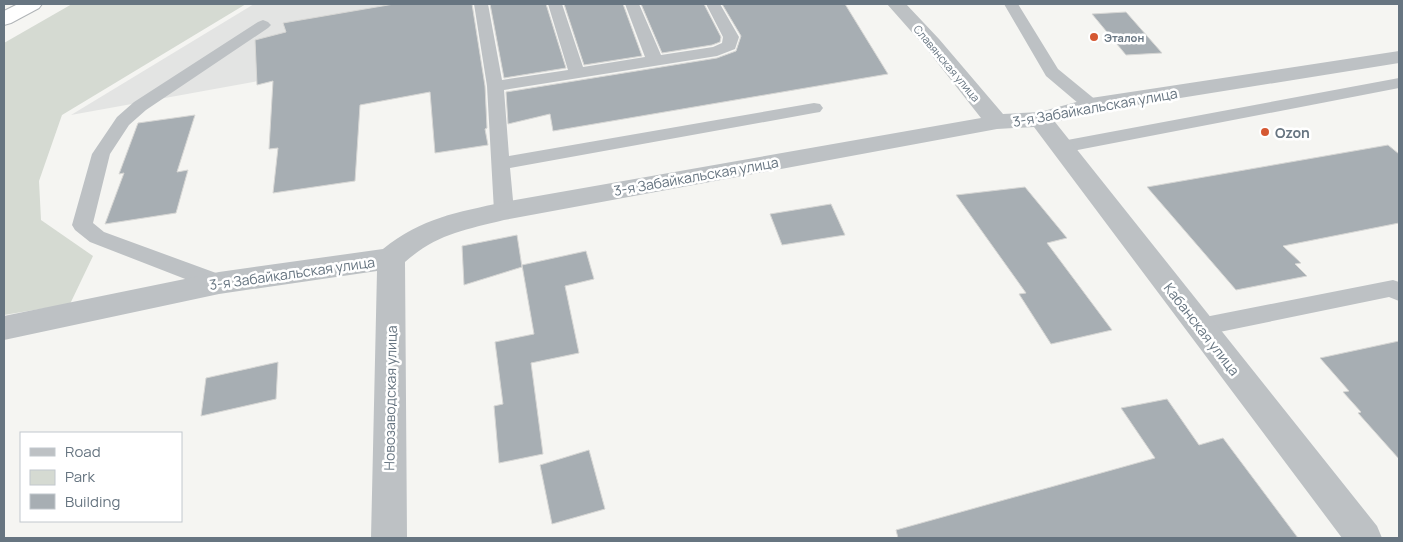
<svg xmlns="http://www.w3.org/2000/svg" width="1403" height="542" font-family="Manrope,sans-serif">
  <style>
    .built { fill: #e3e4e3 }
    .green { fill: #d5dad2 }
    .building { fill: #a7aeb3; stroke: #d7d7d5 }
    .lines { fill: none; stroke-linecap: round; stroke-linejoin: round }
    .highway-casing { stroke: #b0b4b7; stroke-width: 2 }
    .lane { fill: #bdc1c4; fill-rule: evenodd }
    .street { fill: #bdc1c4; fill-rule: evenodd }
    .highway { fill: #fff; fill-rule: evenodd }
    .poi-dot { fill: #d55832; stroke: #fff; stroke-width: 2 }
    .labels { text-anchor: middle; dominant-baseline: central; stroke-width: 5; stroke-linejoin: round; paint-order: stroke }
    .far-poi-label { font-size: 11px; font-weight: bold; fill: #677581; stroke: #fff; text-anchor: start }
    .far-street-label { font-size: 11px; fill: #677581; stroke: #fff }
    .street-label { font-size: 14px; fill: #677581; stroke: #fff }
    .poi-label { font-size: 14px; font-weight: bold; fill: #677581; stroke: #fff; text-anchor: start }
  </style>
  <rect width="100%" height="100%" fill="#f5f5f2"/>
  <!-- built -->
  <path class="built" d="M254,4h131l-5,55 -309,56z"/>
  <!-- green -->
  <path class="green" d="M72,4h174l-184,111 -23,66 2,39 52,36 -23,48 -66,11v-272z"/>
  <!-- building -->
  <g class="building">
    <path d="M394,4h78l13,82 2,42 -2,1 3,16 -53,8 -5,-61 -70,13 -5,76 -82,12 5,-45 -9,1 4,-68 -16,4 -2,-45 31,-8 -3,-9z"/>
    <path d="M490,4h56l20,64 -62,10z"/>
    <path d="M564,4h59l19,52 -58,9z"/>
    <path d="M641,4h63l17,33 -1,5 -8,3 -50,8z"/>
    <path d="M722,4h123l43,70 -335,57 -3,-17 -42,10 -2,-32 211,-34 19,-7 5,-15z"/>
    <path d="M1126,12l36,41 -36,2 -34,-41z"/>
    <path d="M195,115l-18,57 11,-2 -12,43 -71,11 19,-51 -5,1 19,-51z"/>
    <path d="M1388,145l11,9v69l-116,23 18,17 -6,1 12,12 -71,14 -89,-103z"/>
    <path d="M1025,187l42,51 -20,5 65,87 -61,14 -32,-50 7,-1 -70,-98z"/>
    <path d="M831,204l14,31 -63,10 -12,-31z"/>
    <path d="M517,235l5,32 -58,18 -2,-39z"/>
    <path d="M586,251l8,28 -29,7 14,67 -48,10 12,91 -44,9 -5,-57 9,-2 -8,-62 39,-8 -12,-69z"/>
    <path d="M1399,341v118l-41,-46 3,-1 -18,-20 6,-1 -29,-33z"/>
    <path d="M278,362l-2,37 -75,17 5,-38z"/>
    <path d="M1167,399l32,46 24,-7 75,100h-400l-2,-8 259,-72 -34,-50z"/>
    <path d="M589,450l16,59 -53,15 -12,-59z"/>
  </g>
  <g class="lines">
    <defs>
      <path id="highway" d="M18,4h24l-3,4 -28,15 -7,2v-14z"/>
    </defs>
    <!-- highway casing -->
    <use href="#highway" class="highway-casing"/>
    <!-- lane -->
    <g class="lane">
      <path d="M474,4h14l14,76 66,-10 -20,-66h14l21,63 62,-10 -20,-53h14l22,51 52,-8 9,-4 1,-6 -17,-33h14l19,33 -4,12 -18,7 -213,34 5,66 305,-53 6,1 3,4 -3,4 -6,1 -304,55 4,43 -3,5 -7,2 -7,-2 -3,-5 -7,-125z"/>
      <path d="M1004,4h14l40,65 39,32 3,4 -3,4 -6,1 -6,-1 -39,-33z"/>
      <path d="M263,20l5,2 3,3 -3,3 -122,82 -17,15 -19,29 -17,69 11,9 123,45 3,6 -3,6 -8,2 -8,-2 -121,-47 -15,-12 -3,-5 20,-71 25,-37 17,-15 124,-80z"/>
      <path d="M1399,78v10l-337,65 -6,-2 -3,-4 3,-4 6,-2z"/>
      <path d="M1393,280l6,2v19l-10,-4 -189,39 -8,-3 -3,-6 3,-6 8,-3z"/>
    </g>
    <!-- street -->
    <path class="street" d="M887,4h19l33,35 64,75 37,-2 51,-14 308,-47v12l-306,49 -38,10 322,404 5,12h-40l-308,-411 -37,2 -493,91c-40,10 -67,14 -99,42l2,276h-36l6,-267 -158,23 -215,46v-24l215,-44 164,-23c40,-32 73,-36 121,-47l477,-84 -56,-71z"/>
    <!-- highway -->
    <use href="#highway" class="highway"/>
  </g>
  <!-- markers -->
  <g class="poi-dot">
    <circle cx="1094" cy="37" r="5"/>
    <circle cx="1265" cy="132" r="5"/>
  </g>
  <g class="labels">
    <!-- far-poi labels -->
    <g class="far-poi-label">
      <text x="1104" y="37">Эталон</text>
    </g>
    <!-- far-street labels -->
    <g class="far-street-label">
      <text transform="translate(947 63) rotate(50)">Славянская улица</text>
    </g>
    <!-- street labels -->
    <g class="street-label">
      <text transform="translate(1095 107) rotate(-10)">3-я Забайкальская улица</text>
      <text transform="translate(696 176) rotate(-10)">3-я Забайкальская улица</text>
      <text transform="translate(292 273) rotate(-8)">3-я Забайкальская улица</text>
      <text transform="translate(1202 329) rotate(52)">Кабанская улица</text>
      <text transform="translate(390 398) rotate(-89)">Новозаводская улица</text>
    </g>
    <!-- poi labels -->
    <g class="poi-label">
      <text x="1275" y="132">Ozon</text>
    </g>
  </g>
  <!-- border -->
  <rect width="1403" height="542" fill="none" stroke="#677581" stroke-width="10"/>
  <!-- legend -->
  <rect x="20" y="432" width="162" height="90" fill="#ffffff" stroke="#c2c8cd"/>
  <rect x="30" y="448" width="25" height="8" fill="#bdc1c4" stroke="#c2c8cd"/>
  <text x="65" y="457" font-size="15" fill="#677581">Road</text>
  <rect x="30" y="470" width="25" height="15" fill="#d5dad2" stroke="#c2c8cd"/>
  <text x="65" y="482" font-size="15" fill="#677581">Park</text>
  <rect x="30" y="494" width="25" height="15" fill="#a7aeb3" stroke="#c2c8cd"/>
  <text x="65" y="507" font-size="15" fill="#677581">Building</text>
</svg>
